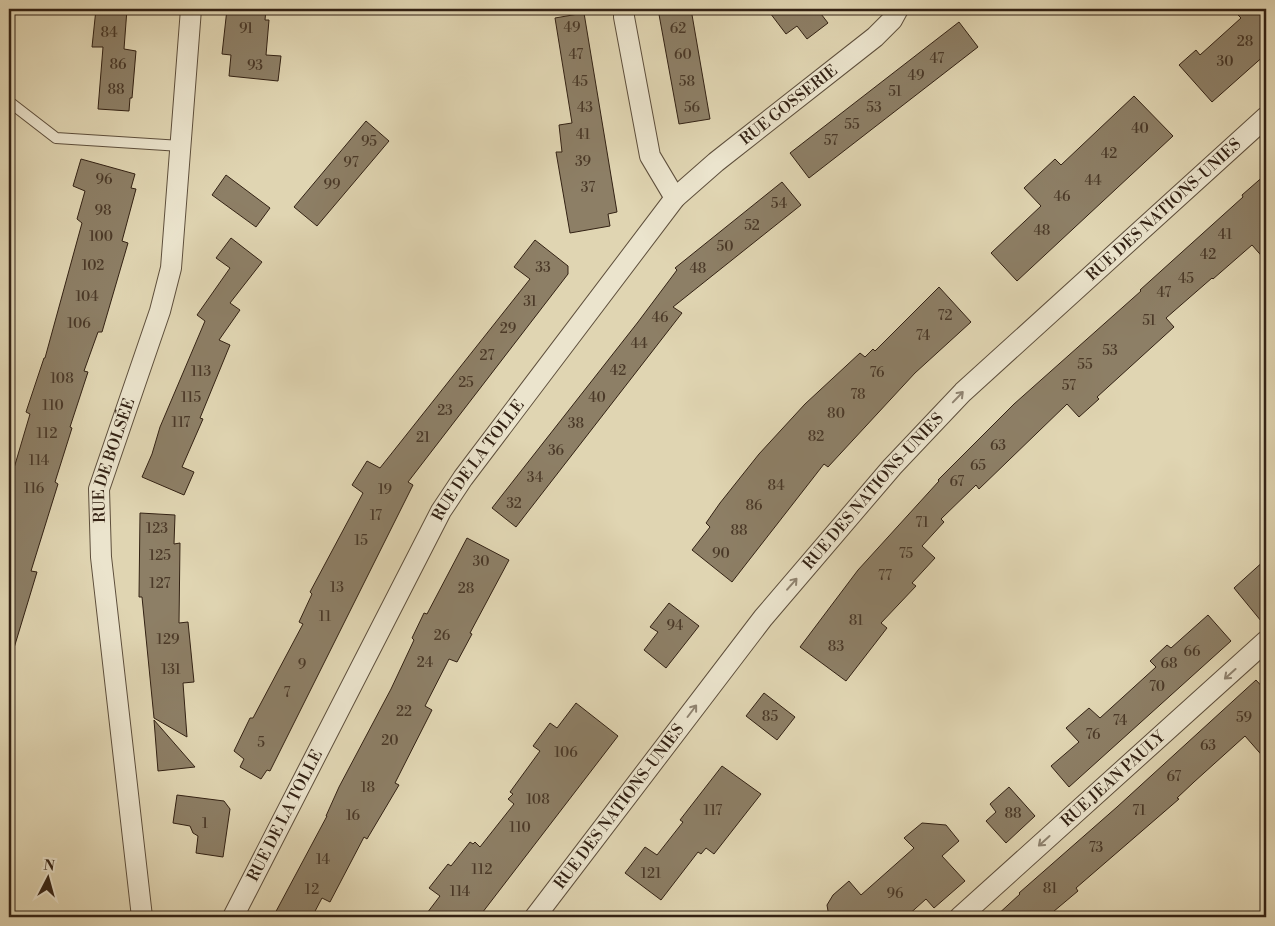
<svg xmlns="http://www.w3.org/2000/svg" width="1275" height="926" font-family="'Libre Bodoni',serif">
  <style>
    .building { fill: #8d7f66; stroke: #332214 }
    .lines { fill: none; stroke-linecap: round; stroke-linejoin: round }
    .lane-casing { stroke: #5e4f3c; stroke-width: 12 }
    .street-casing { stroke: #5e4f3c; stroke-width: 22 }
    .lane { stroke: #ebe4cd; stroke-width: 10 }
    .street { stroke: #ebe4cd; stroke-width: 20 }
    .oneway { stroke: #8f8370 }
    .labels { text-anchor: middle; dominant-baseline: central; stroke-width: 4; stroke-linejoin: round; paint-order: stroke }
    .number-label { font-size: 14px; fill: #4a3928 }
    .street-label { font-size: 16px; fill: #332214; stroke: #ebe4cd }
  </style>
  <rect width="100%" height="100%" fill="#e0d5b2"/>
  <filter id="stains"><feTurbulence type="fractalNoise" baseFrequency=".004" numOctaves="4"/><feColorMatrix values="0 0 0 0 .2 0 0 0 0 .09 0 0 0 0 .02 0 0 0 .5 -.17"/></filter>
  <radialGradient id="worn" r=".72"><stop offset=".6" stop-color="#630" stop-opacity="0"/><stop offset="1" stop-color="#630" stop-opacity=".3"/></radialGradient>
  <!-- building -->
  <g class="building">
    <path d="M96,9h31l-3,40 12,2 -4,47h-2l-1,13 -31,-2 5,-62h-11z"/>
    <path d="M227,9h39l-1,11h4l-3,35 15,1 -3,25 -49,-5 2,-21 -9,-1z"/>
    <path d="M658,9h33l19,110 -31,5z"/>
    <path d="M767,9h52l-1,1 10,13 -21,16 -10,-13 -11,8z"/>
    <path d="M1232,9h34v45l-54,48 -33,-37 17,-15 4,5 41,-37z"/>
    <path d="M584,13l33,199 -9,2 2,12 -40,7 -14,-81h6l-3,-27 13,-2 -17,-105z"/>
    <path d="M959,22l19,25 -169,131 -19,-25z"/>
    <path d="M1134,96l39,40 -156,145 -26,-28 50,-47 -17,-18 31,-29 6,6z"/>
    <path d="M366,121l23,20 -72,85 -23,-19z"/>
    <path d="M81,159l54,15 -4,14 5,1 -14,52 6,2 -26,89h-4l-14,39 4,1 -18,55 2,1 -17,54 3,2 -27,87 6,1 -23,76 -5,-1v-162l21,-71 -4,-2 18,-54h1l37,-135 -5,-4 8,-28 -12,-5z"/>
    <path d="M1266,174v87l-14,-16 -39,34 -1,-1 -46,40 8,9 -77,70 2,2 -20,18 -12,-13 -88,85 -3,-4 -35,34 3,3 -22,24 13,12 -23,25 4,3 -35,37 6,5 -41,53 -46,-34 58,-77 81,-89 -1,-1 76,-76 127,-113 -1,-1 103,-93 -1,-2z"/>
    <path d="M226,175l44,33 -14,19 -44,-32z"/>
    <path d="M782,182l19,23 -128,102 9,6 -166,214 -24,-19 146,-186 39,-52 -2,-2z"/>
    <path d="M231,238l31,24 -32,41 10,7 -21,30 11,5 -30,73 3,1 -21,48 12,5 -10,23 -42,-18 10,-23 8,-27 45,-106 -8,-6 33,-47 -14,-10z"/>
    <path d="M535,240l33,26v8l-160,208 5,3 -143,286 -3,-1 -6,9 -21,-12 4,-8 -10,-8 16,-33h3l50,-94 -4,-2 13,-28 -2,-2 53,-99 -11,-8 15,-24 13,7 150,-189 -16,-12z"/>
    <path d="M939,287l32,35 -56,51 -87,94 -4,-3 -92,118 -40,-32 18,-23 -4,-4 14,-20 39,-49 46,-50 55,-51 5,4 8,-8 2,2z"/>
    <path d="M140,513l35,2 -1,29 6,-1 -1,80 9,-1 6,60 -11,1 4,54 -33,-19 -12,-121h-3z"/>
    <path d="M467,538l42,22 -39,73 2,1 -15,28 -8,-3 -24,47 7,4 -37,73 4,2 -32,54 -3,-2 -34,65 -8,-4 -10,19h-39l54,-101h-1l13,-29 52,-98 23,-49 -2,-2 12,-25 3,1z"/>
    <path d="M1266,559v68l-32,-39z"/>
    <path d="M669,603l30,23 -33,42 -22,-18 14,-18 -8,-5z"/>
    <path d="M1208,615l23,26 -162,146 -18,-21 28,-24 -13,-14 23,-20 11,10 56,-51 -6,-6 17,-16 4,3z"/>
    <path d="M1256,680l10,11v69l-21,-24 -51,46 -17,16 2,1 -103,89 2,3 -31,26h-52l25,-23 -1,-1 98,-86z"/>
    <path d="M764,693l31,24 -18,23 -31,-24z"/>
    <path d="M576,703l42,33 -139,181h-55l16,-21 -11,-8 19,-24 3,2 19,-24 3,2 2,-2 5,5 34,-43 -6,-5 5,-5 -3,-2 30,-41 -7,-5 17,-23 7,5z"/>
    <path d="M154,720l41,47 -37,4z"/>
    <path d="M722,766l39,28 -47,60 -8,-6 -5,6 -3,-2 -37,48 -36,-27 20,-26 12,8 26,-33 -3,-2z"/>
    <path d="M1009,787l26,29 -29,27 -20,-22 10,-9 -6,-8z"/>
    <path d="M177,795l47,6 6,8 -7,48 -27,-4 2,-17 -5,-3 -3,-7 -17,-3z"/>
    <path d="M922,823l24,2 13,16 -17,15 23,25 -31,27 -8,-9 -20,18h-77l-2,-12 6,-10 16,-14 12,14 53,-47 -10,-10z"/>
  </g>
  <g class="lines">
    <defs>
      <path id="lane" d="M12,104l44,34 125,8"/>
      <g id="street">
        <path d="M624,9v8l26,139 25,42"/>
        <path id="s1" d="M142,917l-41,-360 -2,-68 61,-178 11,-43 20,-259"/>
        <path id="s2" d="M233,917l208,-406 22,-33 212,-280 41,-36 159,-125 17,-17 6,-11"/>
        <path id="s3" d="M535,917l228,-299 129,-151 71,-75 303,-275"/>
        <path id="s4" d="M960,917l306,-276"/>
      </g>
    </defs>
    <!-- lane casing -->
    <use href="#lane" class="lane-casing"/>
    <!-- street casing -->
    <use href="#street" class="street-casing"/>
    <!-- lane -->
    <use href="#lane" class="lane"/>
    <!-- street -->
    <use href="#street" class="street"/>
  </g>
  <!-- one-way arrows -->
  <defs><path id="oneway-shaft" d="M-6 0H5M1.5-3L5.5 0L1.5 3" fill="none" stroke-width="1.6" stroke-linecap="round" stroke-linejoin="round" transform="scale(1.25)"/></defs>
  <g class="oneway">
    <use href="#oneway-shaft" transform="translate(958 397) rotate(-46)"/>
    <use href="#oneway-shaft" transform="translate(792 584) rotate(-49)"/>
    <use href="#oneway-shaft" transform="translate(1230 674) rotate(138)"/>
    <use href="#oneway-shaft" transform="translate(692 711) rotate(-53)"/>
    <use href="#oneway-shaft" transform="translate(1044 841) rotate(138)"/>
  </g>
  <g class="labels">
    <!-- number labels -->
    <g class="number-label">
      <text x="572" y="28">49</text>
      <text x="246" y="29">91</text>
      <text x="678" y="29">62</text>
      <text x="109" y="33">84</text>
      <text x="1245" y="42">28</text>
      <text x="576" y="55">47</text>
      <text x="683" y="55">60</text>
      <text x="937" y="59">47</text>
      <text x="1225" y="62">30</text>
      <text x="118" y="65">86</text>
      <text x="255" y="66">93</text>
      <text x="916" y="76">49</text>
      <text x="580" y="82">45</text>
      <text x="687" y="82">58</text>
      <text x="116" y="90">88</text>
      <text x="895" y="92">51</text>
      <text x="585" y="108">43</text>
      <text x="692" y="108">56</text>
      <text x="874" y="108">53</text>
      <text x="852" y="125">55</text>
      <text x="1140" y="129">40</text>
      <text x="583" y="135">41</text>
      <text x="831" y="141">57</text>
      <text x="369" y="142">95</text>
      <text x="1109" y="154">42</text>
      <text x="583" y="162">39</text>
      <text x="351" y="163">97</text>
      <text x="104" y="180">96</text>
      <text x="1093" y="181">44</text>
      <text x="332" y="185">99</text>
      <text x="588" y="188">37</text>
      <text x="1062" y="197">46</text>
      <text x="779" y="204">54</text>
      <text x="103" y="211">98</text>
      <text x="752" y="226">52</text>
      <text x="1042" y="231">48</text>
      <text x="1225" y="235">41</text>
      <text x="101" y="237">100</text>
      <text x="725" y="247">50</text>
      <text x="1208" y="255">42</text>
      <text x="93" y="266">102</text>
      <text x="543" y="268">33</text>
      <text x="698" y="269">48</text>
      <text x="1186" y="279">45</text>
      <text x="1164" y="293">47</text>
      <text x="87" y="297">104</text>
      <text x="530" y="302">31</text>
      <text x="945" y="316">72</text>
      <text x="660" y="318">46</text>
      <text x="1149" y="321">51</text>
      <text x="79" y="324">106</text>
      <text x="508" y="329">29</text>
      <text x="923" y="336">74</text>
      <text x="639" y="344">44</text>
      <text x="1110" y="351">53</text>
      <text x="487" y="356">27</text>
      <text x="1085" y="365">55</text>
      <text x="618" y="371">42</text>
      <text x="201" y="372">113</text>
      <text x="877" y="373">76</text>
      <text x="62" y="379">108</text>
      <text x="466" y="383">25</text>
      <text x="1069" y="386">57</text>
      <text x="858" y="395">78</text>
      <text x="191" y="398">115</text>
      <text x="597" y="398">40</text>
      <text x="53" y="406">110</text>
      <text x="445" y="411">23</text>
      <text x="836" y="414">80</text>
      <text x="181" y="423">117</text>
      <text x="576" y="424">38</text>
      <text x="47" y="434">112</text>
      <text x="816" y="437">82</text>
      <text x="423" y="438">21</text>
      <text x="998" y="446">63</text>
      <text x="556" y="451">36</text>
      <text x="39" y="461">114</text>
      <text x="978" y="466">65</text>
      <text x="535" y="478">34</text>
      <text x="957" y="482">67</text>
      <text x="776" y="486">84</text>
      <text x="34" y="489">116</text>
      <text x="385" y="490">19</text>
      <text x="514" y="504">32</text>
      <text x="754" y="506">86</text>
      <text x="376" y="516">17</text>
      <text x="922" y="523">71</text>
      <text x="157" y="529">123</text>
      <text x="739" y="531">88</text>
      <text x="361" y="541">15</text>
      <text x="721" y="554">90</text>
      <text x="906" y="554">75</text>
      <text x="160" y="556">125</text>
      <text x="481" y="562">30</text>
      <text x="885" y="576">77</text>
      <text x="160" y="584">127</text>
      <text x="337" y="588">13</text>
      <text x="466" y="589">28</text>
      <text x="325" y="617">11</text>
      <text x="856" y="621">81</text>
      <text x="675" y="626">94</text>
      <text x="442" y="636">26</text>
      <text x="168" y="640">129</text>
      <text x="836" y="647">83</text>
      <text x="1192" y="652">66</text>
      <text x="425" y="663">24</text>
      <text x="1169" y="664">68</text>
      <text x="302" y="665">9</text>
      <text x="171" y="670">131</text>
      <text x="1157" y="687">70</text>
      <text x="287" y="693">7</text>
      <text x="404" y="712">22</text>
      <text x="770" y="717">85</text>
      <text x="1244" y="718">59</text>
      <text x="1120" y="721">74</text>
      <text x="1093" y="735">76</text>
      <text x="390" y="741">20</text>
      <text x="261" y="743">5</text>
      <text x="1208" y="746">63</text>
      <text x="566" y="753">106</text>
      <text x="1174" y="777">67</text>
      <text x="368" y="788">18</text>
      <text x="538" y="800">108</text>
      <text x="713" y="811">117</text>
      <text x="1139" y="811">71</text>
      <text x="1013" y="814">88</text>
      <text x="353" y="816">16</text>
      <text x="205" y="824">1</text>
      <text x="520" y="828">110</text>
      <text x="1096" y="848">73</text>
      <text x="323" y="860">14</text>
      <text x="482" y="870">112</text>
      <text x="651" y="874">121</text>
      <text x="1050" y="889">81</text>
      <text x="312" y="890">12</text>
      <text x="460" y="892">114</text>
      <text x="895" y="894">96</text>
    </g>
    <!-- street labels -->
    <g class="street-label">
      <text stroke="none"><textPath href="#s2" startOffset="994">RUE GOSSERIE</textPath></text>
      <text stroke="none"><textPath href="#s3" startOffset="949">RUE DES NATIONS-UNIES</textPath></text>
      <text stroke="none"><textPath href="#s1" startOffset="461">RUE DE BOLSÉE</textPath></text>
      <text stroke="none"><textPath href="#s2" startOffset="519">RUE DE LA TOLLE</textPath></text>
      <text stroke="none"><textPath href="#s3" startOffset="544">RUE DES NATIONS-UNIES</textPath></text>
      <text stroke="none"><textPath href="#s4" startOffset="206">RUE JEAN PAULY</textPath></text>
      <text stroke="none"><textPath href="#s3" startOffset="139">RUE DES NATIONS-UNIES</textPath></text>
      <text stroke="none"><textPath href="#s2" startOffset="114">RUE DE LA TOLLE</textPath></text>
    </g>
  </g>
  <!-- margin -->
  <rect width="1275" height="926" fill="none" stroke="#e0d5b2" stroke-width="30"/>
  <rect x="10" y="10" width="1255" height="906" fill="none" stroke="#332214" stroke-width="2.5"/>
  <rect x="15" y="15" width="1245" height="896" fill="none" stroke="#332214"/>
  <!-- north arrow -->
  <g transform="translate(48 878) rotate(6)" stroke="#ebe4cd" stroke-width="4" paint-order="stroke">
  <path d="M0-4L9 19L0 12L-9 19Z" fill="#332214"/>
  <text y="-8" font-size="14" font-weight="bold" text-anchor="middle" fill="#332214">N</text>
  </g>
  <rect width="100%" height="100%" filter="url(#stains)"/>
  <rect width="100%" height="100%" fill="url(#worn)"/>
</svg>
